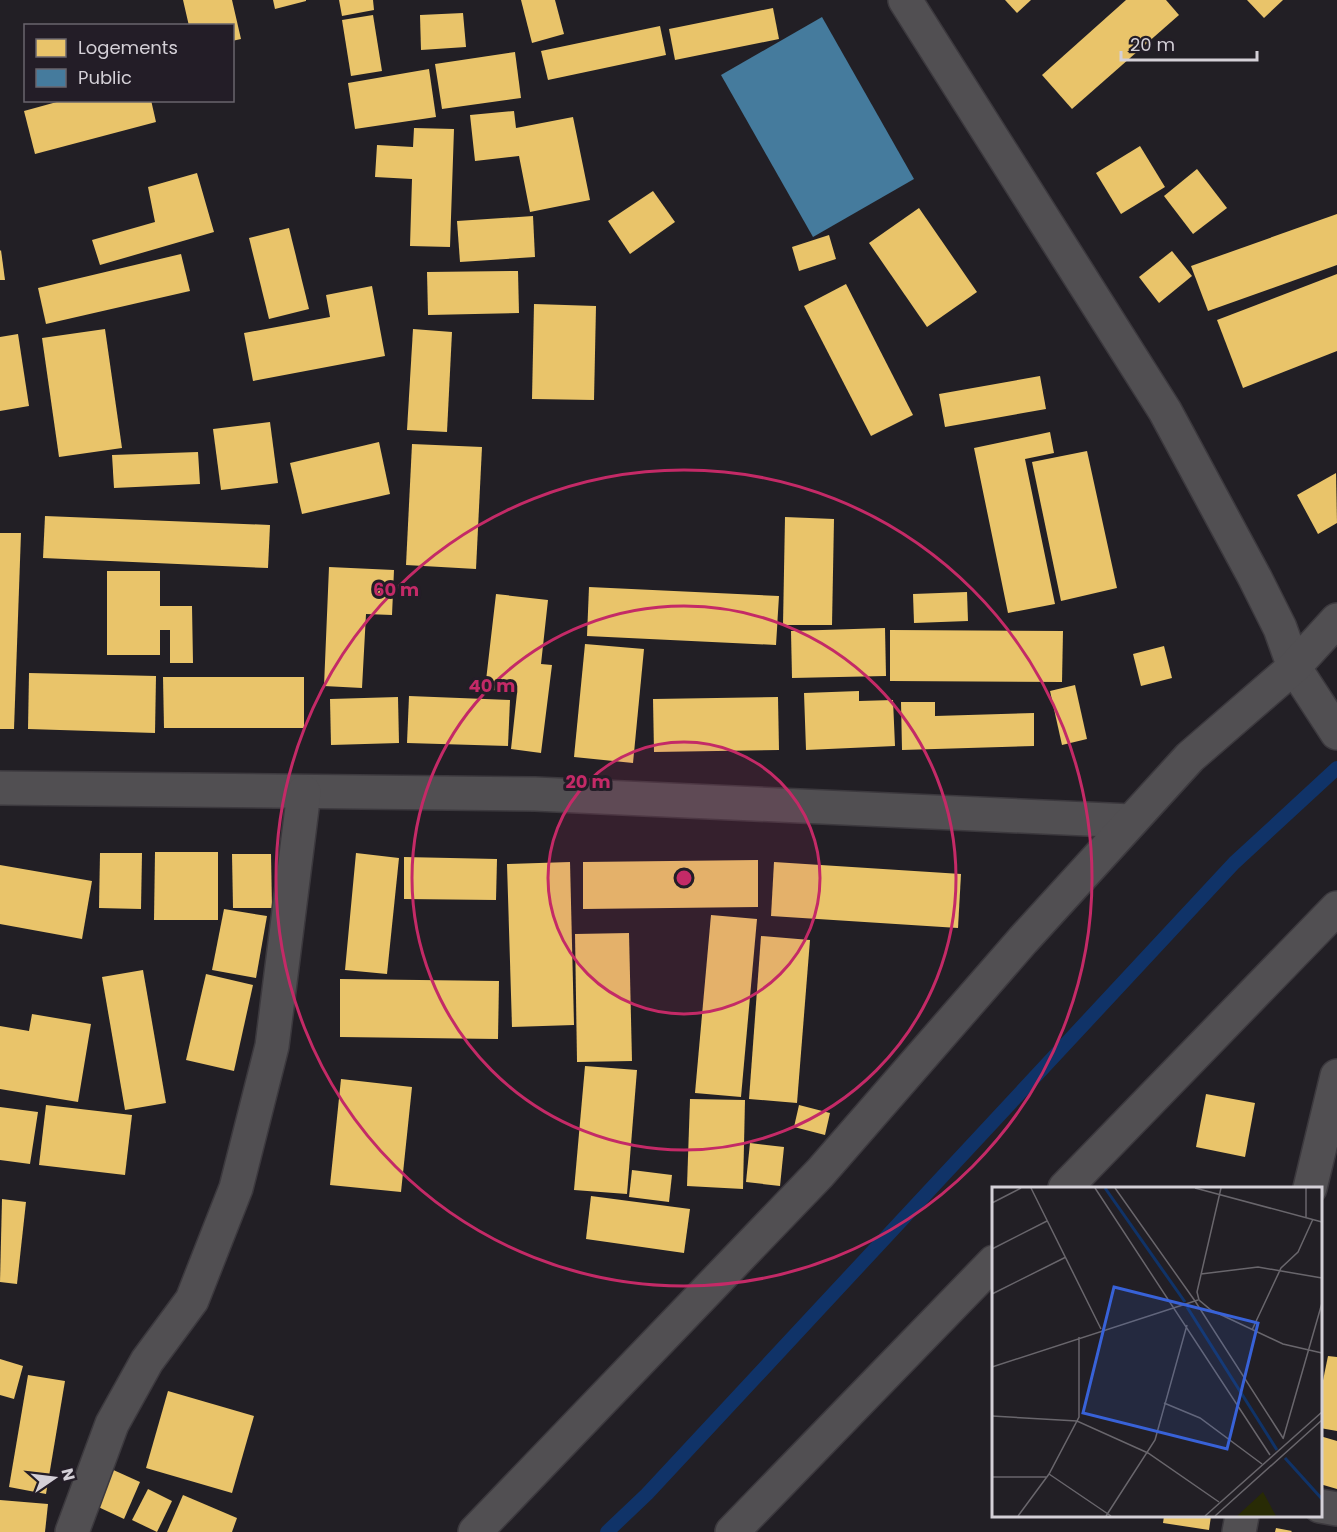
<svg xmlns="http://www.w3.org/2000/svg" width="1337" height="1532" font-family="Poppins,sans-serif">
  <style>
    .homes { fill: #e9c46a }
    .public { fill: #457b9d }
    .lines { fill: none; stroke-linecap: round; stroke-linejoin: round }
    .stream { stroke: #103368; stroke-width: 14 }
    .minor-casing { stroke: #3c393e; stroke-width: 36 }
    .minor { stroke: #514f52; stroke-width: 33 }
    .ring { fill: none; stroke: #c42a67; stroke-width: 3 }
    .inset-river { fill: none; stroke: #103368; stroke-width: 3 }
    .inset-road { fill: none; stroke: #69666c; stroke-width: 1.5 }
    .view { fill: #3862d8; fill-opacity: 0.15; stroke: #3862d8; stroke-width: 3 }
    .inset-edge { fill: none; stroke: #d4d0d7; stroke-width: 3 }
    .centre { fill: #c42a67; stroke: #231d27; stroke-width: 3 }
    .ring-label { font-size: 18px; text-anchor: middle; font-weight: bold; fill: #c42a67; stroke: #231d27; stroke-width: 6; stroke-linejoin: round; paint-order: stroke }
  </style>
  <rect width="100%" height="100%" fill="#221f25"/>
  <!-- homes -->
  <g class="homes">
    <path d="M183,0h49l9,39 -9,2v-15h-43z"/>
    <path d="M273,0h33v1l-31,8z"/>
    <path d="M339,0h34l1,10 -32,6z"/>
    <path d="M521,0h34l9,34 -32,9z"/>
    <path d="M1005,0h26l-14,13z"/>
    <path d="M1126,0h40l13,15 -107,94 -30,-34z"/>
    <path d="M1247,0h36l-19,18z"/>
    <path d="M773,8l6,31 -104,21 -6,-31z"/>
    <path d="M463,13l3,34 -45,3 -1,-35z"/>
    <path d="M373,15l9,56 -31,5 -9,-56z"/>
    <path d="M660,26l6,29 -118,25 -7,-29z"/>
    <path d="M515,52l6,46 -79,11 -7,-45z"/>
    <path d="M429,69l7,48 -81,12 -7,-46z"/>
    <path d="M64,100h87l5,22 -121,32 -11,-43z"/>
    <path d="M514,111l2,17 57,-11 17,83 -60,12 -11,-56 -44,5 -5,-46z"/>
    <path d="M414,128l40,1 -4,118 -40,-1 2,-67 -37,-2 2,-32 36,2z"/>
    <path d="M1140,146l25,41 -44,27 -25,-41z"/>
    <path d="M1197,169l30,39 -34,26 -29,-38z"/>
    <path d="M197,173l17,59 -114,33 -8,-25 63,-18 -7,-35z"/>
    <path d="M653,191l22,31 -45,32 -22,-33z"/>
    <path d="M919,208l58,84 -50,35 -58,-84z"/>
    <path d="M1337,214v51l-129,46 -17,-45z"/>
    <path d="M533,216l2,41 -75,5 -3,-41z"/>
    <path d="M289,228l20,81 -40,10 -20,-81z"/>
    <path d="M829,235l7,24 -37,12 -7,-24z"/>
    <path d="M1,250l4,30h-5v-29z"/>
    <path d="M1172,251l20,25 -33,27 -20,-26z"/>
    <path d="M181,254l9,37 -144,33 -8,-36z"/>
    <path d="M518,271l1,42 -91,2 -1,-43z"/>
    <path d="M1337,274v77l-94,37 -26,-68z"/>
    <path d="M846,284l67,131 -42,21 -67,-130z"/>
    <path d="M372,286l13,70 -132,25 -9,-48 86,-16 -4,-22z"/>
    <path d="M534,304l62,2 -2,94 -62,-1z"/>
    <path d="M105,329l17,119 -63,9 -17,-119z"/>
    <path d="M413,329l39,3 -5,100 -40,-2z"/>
    <path d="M18,334l11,72 -29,5v-74z"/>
    <path d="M1040,376l6,33 -101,18 -6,-33z"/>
    <path d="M270,422l8,61 -57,7 -8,-61z"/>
    <path d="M1050,432l4,21 -29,6 30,145 -47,9 -34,-165z"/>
    <path d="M379,442l11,52 -88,20 -12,-51z"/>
    <path d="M412,444l70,3 -6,122 -70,-4z"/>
    <path d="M1087,451l30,137 -56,13 -29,-139z"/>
    <path d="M198,452l2,32 -86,4 -2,-33z"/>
    <path d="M1336,473l1,50 -19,11 -21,-39z"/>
    <path d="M45,516l225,9 -2,43 -225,-10z"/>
    <path d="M785,517l49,2 -2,106h-49z"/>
    <path d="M0,533h21l-7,196h-14z"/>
    <path d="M329,567l65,3 -2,45 -26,-1 -4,74 -38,-2z"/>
    <path d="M107,571h53v35h32l1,57h-23v-33h-10v25h-53z"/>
    <path d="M589,587l190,9 -3,49 -189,-9z"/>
    <path d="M967,592l1,29 -54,2 -1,-29z"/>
    <path d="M496,594l52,6 -7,64 11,1 -11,88 -30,-4 6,-56 -32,-4z"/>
    <path d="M885,628l1,48 -94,2 -1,-47z"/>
    <path d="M890,630l173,1 -1,51 -172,-1z"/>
    <path d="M585,644l59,5 -11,114 -59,-6z"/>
    <path d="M1164,646l8,32 -31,8 -8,-32z"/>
    <path d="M29,673l127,3 -1,57 -127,-4z"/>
    <path d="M163,677h141v51h-140z"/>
    <path d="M1075,685l12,54 -25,6 -12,-54z"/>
    <path d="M859,691v10l34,-1 2,46 -89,4 -2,-57z"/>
    <path d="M409,696l101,4 -2,46 -101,-3z"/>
    <path d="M398,697l1,46 -68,2 -1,-46z"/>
    <path d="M778,697l1,53 -125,2 -1,-53z"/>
    <path d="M901,702h34v14l99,-3v33l-132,4z"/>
    <path d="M155,852h63v68h-64z"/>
    <path d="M100,853h42l-1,56 -42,-1z"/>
    <path d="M356,853l43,5 -12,116 -42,-4z"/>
    <path d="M232,854h39l1,54h-39z"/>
    <path d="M404,857l93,2 -1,41 -92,-1z"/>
    <path d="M758,860v47l-175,2v-47z"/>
    <path d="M570,862l4,163 -62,2 -5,-163z"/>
    <path d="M774,862l187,12 -3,54 -187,-12z"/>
    <path d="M0,865l92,16 -10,58 -82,-15z"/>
    <path d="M224,909l43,7 -11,62 -44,-8z"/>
    <path d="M711,915l46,4 -16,178 -46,-4z"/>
    <path d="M629,933l3,128 -55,1 -2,-128z"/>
    <path d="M761,936l49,4 -13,163 -48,-4z"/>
    <path d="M143,970l23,133 -41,7 -23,-133z"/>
    <path d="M206,974l47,11 -19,86 -48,-11z"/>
    <path d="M340,979l159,2 -1,58 -158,-2z"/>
    <path d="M32,1014l59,10 -13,78 -78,-13v-63l29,5z"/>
    <path d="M585,1066l52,4 -10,124 -53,-4z"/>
    <path d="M341,1079l71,8 -11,105 -71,-7z"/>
    <path d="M1206,1094l49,9 -10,54 -49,-10z"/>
    <path d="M690,1099l55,1 -2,89 -56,-3z"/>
    <path d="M46,1105l86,10 -7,60 -86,-10z"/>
    <path d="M799,1105l31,8 -5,22 -31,-8z"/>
    <path d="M0,1107l38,5 -8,52 -30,-4z"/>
    <path d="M750,1143l34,4 -4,39 -34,-4z"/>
    <path d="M632,1170l40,5 -3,27 -40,-5z"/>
    <path d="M591,1196l99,13 -6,44 -98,-14z"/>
    <path d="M2,1199l24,3 -9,82 -17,-2z"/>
    <path d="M1328,1356l9,1v74l-17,-3v-33z"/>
    <path d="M0,1359l23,7 -9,33 -14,-4z"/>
    <path d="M28,1375l37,6 -19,113 -37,-7z"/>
    <path d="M168,1391l86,25 -22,77 -86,-25z"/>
    <path d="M1320,1436l17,5v48l-17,-5z"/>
    <path d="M109,1468l31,14 -16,37 -30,-14z"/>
    <path d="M148,1489l24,12 -15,31 -25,-12z"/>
    <path d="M183,1495l54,23 -5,14h-65z"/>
    <path d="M0,1500l48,4 -3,28h-45z"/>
    <path d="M1164,1516h47l-2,14 -46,-7z"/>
    <path d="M1276,1528l16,3 -1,1h-16z"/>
  </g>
  <!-- public -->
  <path class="public" d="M822,17l92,162 -101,58 -92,-162z"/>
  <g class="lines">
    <!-- stream -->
    <path class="stream" d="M607,1532l40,-38 587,-631 103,-95"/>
    <defs>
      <g id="minor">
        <path d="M905,0l260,411 90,167 25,50 14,39 43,66"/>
        <path d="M0,788l535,6 596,27"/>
        <path d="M1065,1188l272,-280"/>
        <path d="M1310,1188l27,-112"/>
        <path d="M1320,1506l17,3"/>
        <path d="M72,1532l40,-108 35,-63 45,-61 44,-112 36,-142 32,-254"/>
        <path d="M475,1532l345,-359 203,-233 167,-183 104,-90 43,-47"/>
        <path d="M732,1532l262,-270"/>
        <path d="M1239,1532l3,-16"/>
      </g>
    </defs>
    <!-- minor casing -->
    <use href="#minor" class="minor-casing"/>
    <!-- minor -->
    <use href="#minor" class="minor"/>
  </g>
  <!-- distance rings -->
  <circle cx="684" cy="878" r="136" fill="#c42a67" fill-opacity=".12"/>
  <g class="ring">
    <circle cx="684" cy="878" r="136"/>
    <circle cx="684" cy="878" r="272"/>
    <circle cx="684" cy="878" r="408"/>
  </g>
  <!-- overview -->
  <g transform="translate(992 1187)">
    <rect width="330" height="330" fill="#221f25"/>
    <path d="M271,305l13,24h-39z" fill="#282b05"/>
    <path class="inset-river" d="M113,1l80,114M195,120l90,143M293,271l37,41"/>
    <path class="inset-road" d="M39,1l70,141M103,1l175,267M123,1l80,113 88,137M203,1l127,34M229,1l-24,104 2,8 12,10 72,34 39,9M0,16l29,-15M314,30v-29M0,62l55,-28M209,87l57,-7 64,11M0,107l74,-37M260,143l29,-62 17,-16 15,-33M0,180l206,-67M172,216l36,15 62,46M0,229l85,5 71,32 71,49M291,252l39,-136M57,287l62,42M0,290h55M26,329l31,-42 30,-57v-80M114,329l49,-76 32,-115M213,329l117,-104M223,329l107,-96"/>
    <path class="view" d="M122,100l144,36 -31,126 -144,-36z"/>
    <rect width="330" height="330" class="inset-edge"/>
  </g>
  <circle cx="684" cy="878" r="9" class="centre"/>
  <g class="ring-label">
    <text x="396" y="596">60 m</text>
    <text x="492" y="692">40 m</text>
    <text x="588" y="788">20 m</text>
  </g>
  <!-- legend -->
  <rect x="24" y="24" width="210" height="78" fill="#231d27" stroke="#6a656d" stroke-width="1.5"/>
  <rect x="36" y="39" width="30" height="18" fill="#e9c46a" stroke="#6a656d" stroke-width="1.5"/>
  <text x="78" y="54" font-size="18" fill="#d4d0d7">Logements</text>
  <rect x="36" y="69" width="30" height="18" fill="#457b9d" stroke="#6a656d" stroke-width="1.5"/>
  <text x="78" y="84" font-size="18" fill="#d4d0d7">Public</text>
  <!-- north arrow -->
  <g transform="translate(54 1478) rotate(76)" stroke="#231d27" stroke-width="4.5" paint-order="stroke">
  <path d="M0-4.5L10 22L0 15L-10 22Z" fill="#d4d0d7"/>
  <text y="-9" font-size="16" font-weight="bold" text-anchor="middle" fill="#d4d0d7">N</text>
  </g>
  <!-- scale -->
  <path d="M1121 51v9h136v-9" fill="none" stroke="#d4d0d7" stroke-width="3"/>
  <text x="1130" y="51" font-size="18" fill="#d4d0d7" stroke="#231d27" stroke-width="4.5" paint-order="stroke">20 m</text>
</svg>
